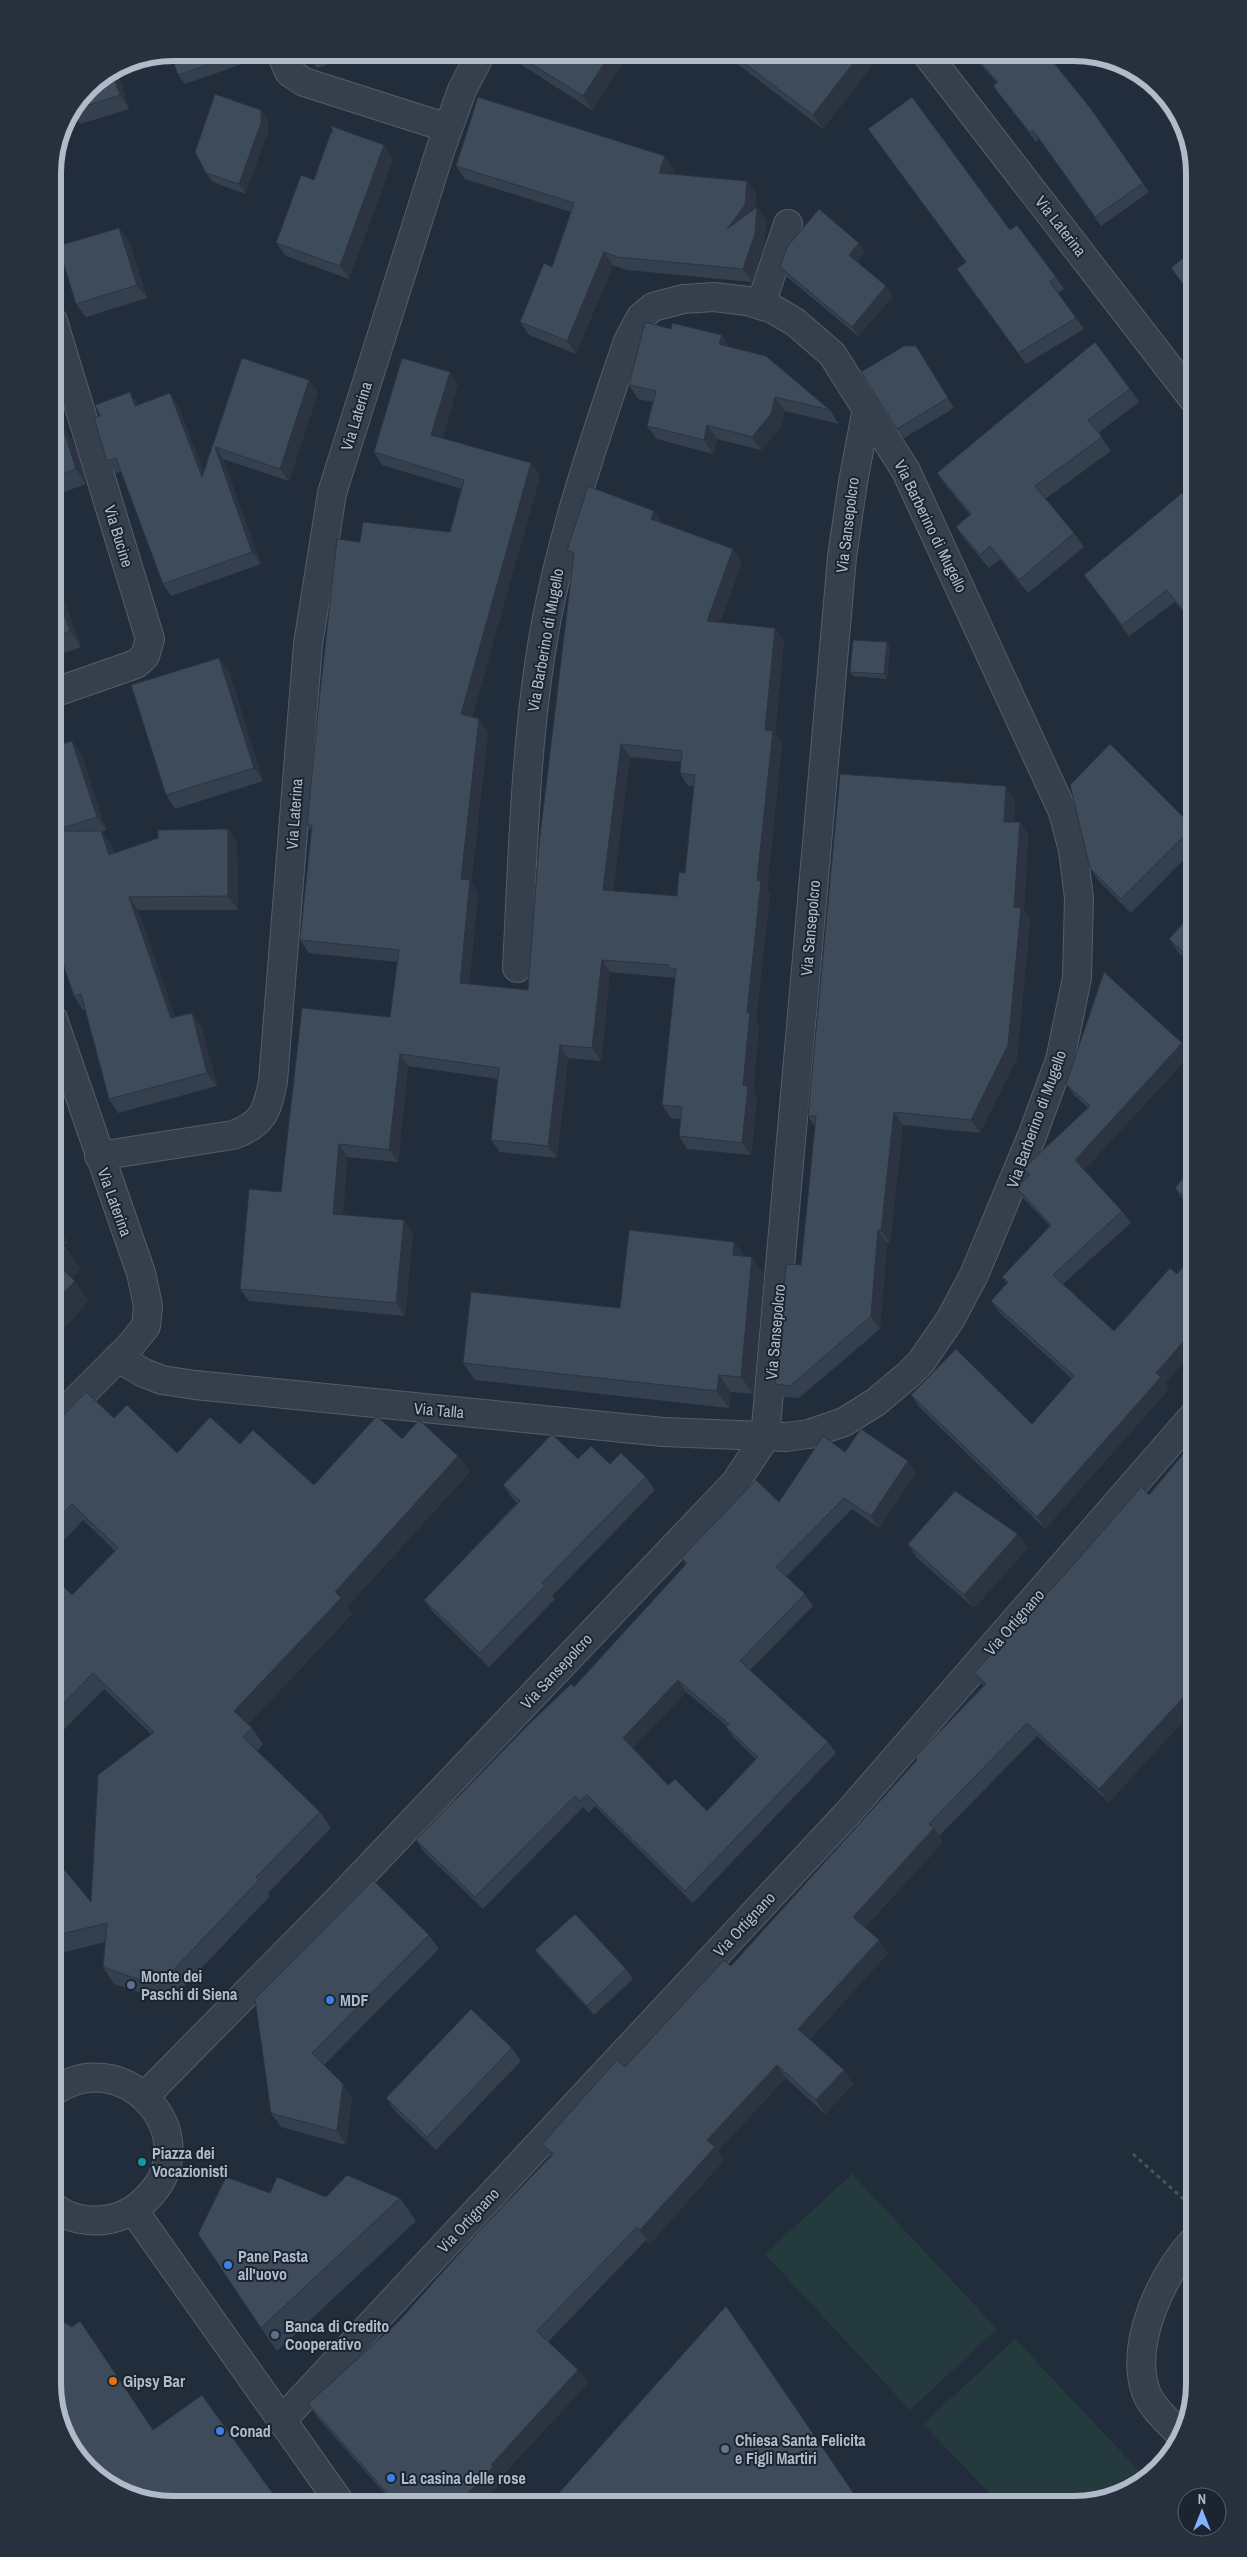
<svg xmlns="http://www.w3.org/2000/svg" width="1247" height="2557" font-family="'Archivo Narrow',sans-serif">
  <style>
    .green { fill: #243a3d }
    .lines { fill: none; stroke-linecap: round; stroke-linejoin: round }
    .minor-casing { stroke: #545d6a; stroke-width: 30 }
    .path { stroke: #42575a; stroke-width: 3; stroke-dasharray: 4 4; stroke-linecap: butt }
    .minor { stroke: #363f4c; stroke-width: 28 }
    .wall { fill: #35404e; fill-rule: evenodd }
    .shaded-wall { fill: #2b3440 }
    .building { fill: #3e4b5b; stroke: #2b3440; fill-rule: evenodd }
    .service-dot { fill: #5c6f8a; stroke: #1b2431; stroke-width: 2 }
    .shop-dot { fill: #3f7fe0; stroke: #1b2431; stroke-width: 2 }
    .culture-dot { fill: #0f9aa8; stroke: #1b2431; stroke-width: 2 }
    .food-dot { fill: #e8710a; stroke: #1b2431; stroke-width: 2 }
    .worship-dot { fill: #6b7280; stroke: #1b2431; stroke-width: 2 }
    .labels { text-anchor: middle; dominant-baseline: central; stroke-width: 4; stroke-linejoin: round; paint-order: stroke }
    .street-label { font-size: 16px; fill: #b1bac8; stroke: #1b2431 }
    .poi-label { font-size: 16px; font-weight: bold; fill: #b1bac8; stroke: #1b2431; text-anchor: start }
    .rim { fill: none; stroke: #b1bac8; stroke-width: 6 }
  </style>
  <rect width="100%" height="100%" fill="#222d3c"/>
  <!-- green -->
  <g class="green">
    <path d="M852,2174l145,155 -87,81 -145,-156z"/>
    <path d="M1015,2339l129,137 -25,19 -46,9h-73l-77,-80z"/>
  </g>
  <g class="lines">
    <defs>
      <g id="minor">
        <path d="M281,53l8,19 15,10 144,46"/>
        <path d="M926,53l268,347"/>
        <path d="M761,304l27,-80"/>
        <path d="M53,693l83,-29 9,-8 5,-17 -97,-318"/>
        <path d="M99,1156l134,-21c30,-11 34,-23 40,-54l35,-437 24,-151 108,-342 22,-61 19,-37"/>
        <path d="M118,1358l26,15 18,7 33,5 468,47 123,5 23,-3 35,-12 32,-20 32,-27 13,-13 29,-42 24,-45 58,-139 28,-76 17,-82 2,-80 -6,-48 -10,-38 -157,-341 -74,-117 -37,-32 -22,-13 -26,-8 -33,-4 -31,2 -30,8 -12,10 -13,24c-32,94 -65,189 -83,287 -20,112 -22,226 -28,340"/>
        <path d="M53,1423l77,-77 16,-20 2,-20 -7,-33 -88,-254"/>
        <path d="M145,2096l193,-196 397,-417 30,-45 77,-881 11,-75 14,-74"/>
        <path d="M53,2206c14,13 38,17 57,13 18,-4 28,-11 41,-25 55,-62 -30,-152 -98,-102"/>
        <path d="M134,2211l207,293"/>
        <path d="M281,2421l567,-608 346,-398"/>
        <path d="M1179,2433c-11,-12 -27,-25 -33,-41 -17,-49 16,-117 48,-152"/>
      </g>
    </defs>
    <!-- minor casing -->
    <use href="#minor" class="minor-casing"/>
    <!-- path -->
    <path class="path" d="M1133,2154l55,49"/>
    <!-- minor -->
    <use href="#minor" class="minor"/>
  </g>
  <!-- wall -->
  <g class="wall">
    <path d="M174,52l67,1 4,10 -60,21 -7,-9z"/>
    <path d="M308,53h56l-47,15 -8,-11z"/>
    <path d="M507,53h122l-37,57 -81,-52z"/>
    <path d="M723,53h140l9,12 -49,64z"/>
    <path d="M970,53h76l45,56 58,83 -48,34 -62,-87 -3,3 -36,-47 -7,-9 4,-3z"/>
    <path d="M117,69l12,40 -48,15 -11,-9 18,-27z"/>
    <path d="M261,110l7,10v12l-23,62 -32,-12 -7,-9z"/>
    <path d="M333,133l60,26 -44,120 -63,-23 -10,-13 38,-63z"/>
    <path d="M456,166l218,3 -2,5 75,7 9,13 -1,14 11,12 -2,27 -12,35 -126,-12 -13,-5 -37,89 -47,-19 -9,-13 32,-55 19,-55 -106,-33z"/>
    <path d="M119,228l10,13 18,57 -61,19 -10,-13z"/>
    <path d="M1010,230l46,47 8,12 -6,4 26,36 -58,35 -61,-83z"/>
    <path d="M1194,249v51l-23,-32z"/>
    <path d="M865,252l-8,10 29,24 7,10 -35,40 -71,-59 -7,-10z"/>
    <path d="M730,347l100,63 9,14 -54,-13 -5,17 -19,22 -44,-11 -4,15 -56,-15 -10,-13 6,-24 -15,-3 -9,-14z"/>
    <path d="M922,355l32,53 -50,30 -7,-9z"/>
    <path d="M242,358l76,34 -29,89 -66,-22 38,105 -90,32 -8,-12 -42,-112 -5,1 -9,-12 -7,-45 39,-11h39l26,67z"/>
    <path d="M450,372l8,13 -16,53 89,25 9,13 -68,241 7,2 9,13 -17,150 7,11 -9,91 59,6 45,-430 -6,-10 87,-39 9,13 79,38 -22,60 64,18 -9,94 7,9 -15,146 3,4 -14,127 3,5 -6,67 4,6 -6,57 -64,-6 -8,-13 2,-17 -10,-1 -9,-13 13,-127 -65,-6 -9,89 -33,-3 -11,100 -57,-6 -9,-12 7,-61 -90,-13 -10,96 -51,-5 -4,58 70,18 -8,83 -156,-15 -9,-12 41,-97 109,-175 7,-55 -88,-9 -9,-13 11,-109 -4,-6 53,-283 90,-10 12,-43 -80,-24 -8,-13zM630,757l51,5 -1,11 8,13h6l-9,87 -8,23 -64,-5z"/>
    <path d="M1130,389l9,13 -41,31 13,18 -66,48 29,34 10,14 -56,46 -28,-34 -11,9 -24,-28 -9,-13 14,-12 -24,-29 -9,-13z"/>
    <path d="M53,429l20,12 13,43 -33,12z"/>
    <path d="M1194,509v116l-19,-23 -46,34 -45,-61z"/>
    <path d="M53,579l7,10 21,58 -28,10z"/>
    <path d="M890,647l-3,32 -34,-3 -3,-4z"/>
    <path d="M229,671l34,110 -88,28 -9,-14z"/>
    <path d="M72,741l9,13 25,76 -4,2 9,12 3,9 114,-24 9,14 1,67h-100l37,107 17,-4 9,13 16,60 -99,27 -9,-14 -24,-90 -2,1 -9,-14 -21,-62v-187z"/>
    <path d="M1015,799l-1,23h6l8,13 -4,76 6,9 -13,138 -37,75 -77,-8 -13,118h-3l-7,86 -81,69 -15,-1 -9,-13 26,-119 14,-138 -7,-11z"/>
    <path d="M1193,827l1,1v21l-63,64 -32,-32 -9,-13z"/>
    <path d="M1194,911v56l-16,-15 -9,-13z"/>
    <path d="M1182,1043l8,12 -106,115 38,41 9,12 -68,61 51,47 63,-57 17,-20v96l-29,33 4,6 -124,140 -126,-122 -8,-12 121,29 40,-45 -72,-66 -9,-12 16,-17 -5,-7 48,-51 -26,-27 -8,-12 13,-11 -6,-7 65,-61 -14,-13 -8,-11z"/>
    <path d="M1194,1165v45l-11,-10 -8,-12z"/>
    <path d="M734,1242l10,14 20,18 -11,120 -22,-2 -2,16 -254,-28 -12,-17 157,-55z"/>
    <path d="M114,1418l63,35 63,-9 74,41 88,-46 56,17 12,16 -123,135 5,7 -104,110 4,4 11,16 -6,7 63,61 11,16 -63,65 2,3 -101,106 -55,-18 -11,-17 2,-25 -52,13v-99l38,46 60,-168 -47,-45 -51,52v-165l19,19 43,-44 -32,-31 -30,32v-126z"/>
    <path d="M1194,1441v268l-85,93 -72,-66 -98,100 4,6 -78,85 14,13 9,13 -78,86 43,45 -28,30 -39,-36 -68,73 6,9 -74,84 -4,-4 -98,102 30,28 10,13 -88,95 2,3 -22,23h-86l-77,-87 -9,-13 91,-83 152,-165 -9,-12 83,-77 106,-101 186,-206 -2,-3 68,-71 -9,-13 175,-178z"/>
    <path d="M845,1452l71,20 -37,56 -27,-19 -66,68 19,17 8,12 -63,64 78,72 8,11 -143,150 -98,-97 -6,7 -6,-6 -100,102 -59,-57 -8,-12 158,-153 112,-122 -5,-7 98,-56zM686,1692l41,34 -1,1 8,11 22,21 -49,52 -39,-26 -35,-37z"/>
    <path d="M578,1459l32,5 36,13 9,13 -103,106 3,3 -66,68 -55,-54 -10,-13 93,-97 -5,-5 -9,-13z"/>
    <path d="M1018,1534l10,14 -54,60 -57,-50 -9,-14z"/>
    <path d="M429,1935l10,14 -115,116 19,19 9,15 -6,46 -65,-18 -10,-14 -16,-114z"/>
    <path d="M535,1950l91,19 7,10 -39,36 -52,-56z"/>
    <path d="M512,2048l9,13 -85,89 -40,-38 -10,-14z"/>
    <path d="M270,2193l56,4 74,1 16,23 -139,130 -16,-23z"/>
  </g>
  <!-- shaded-wall -->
  <g class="shaded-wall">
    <path d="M238,53h3l4,10 -6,-9z"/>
    <path d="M611,53h18l-37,57 -9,-14z"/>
    <path d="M861,53h2l9,12 -49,64 -10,-14z"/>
    <path d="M117,69l12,40 -9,-14 -8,-23z"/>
    <path d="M261,110l7,10v12l-23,62 -6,-10z"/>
    <path d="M384,145l9,14 -44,120 -9,-13z"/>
    <path d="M665,156l9,13 -6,17 -9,-13z"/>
    <path d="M747,181l9,13 -2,24 -27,11z"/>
    <path d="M757,207l9,13 -2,27 -12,35 -9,-13z"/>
    <path d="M119,228l10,13 18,57 -10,-13z"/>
    <path d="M859,243l6,9 -10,12 -6,-9z"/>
    <path d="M604,252l9,13 -37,89 -9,-13z"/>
    <path d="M886,286l7,10 -35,40 -6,-9z"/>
    <path d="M722,335l9,14 -12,-5z"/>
    <path d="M450,372l8,13 -18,62 -9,-12z"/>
    <path d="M309,380l9,12 -29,89 -9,-12z"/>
    <path d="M130,392l8,12 5,14 -8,-12z"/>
    <path d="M170,393l8,12 33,84 -9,-12z"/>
    <path d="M775,397l10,14 -5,17 -19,22 -9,-13z"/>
    <path d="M62,425l11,16 13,43 -10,-15z"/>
    <path d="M707,425l10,14 -4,15 -9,-14z"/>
    <path d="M215,447l8,12 38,105 -9,-12z"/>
    <path d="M531,463l9,13 -70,250 -9,-12z"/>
    <path d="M654,511l9,12 -3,9 -9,-13z"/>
    <path d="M733,549l9,13 -26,72 -9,-13z"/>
    <path d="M53,579l7,10 21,58 -11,-16 -17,-47z"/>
    <path d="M775,628l9,12 -9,94 7,9 -15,146 3,4 -14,127 3,5 -6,67 4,6 -6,57 -9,-12 1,-58 4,-73 18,-282z"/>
    <path d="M887,642l3,5 -3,32 -3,-5z"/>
    <path d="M219,658l10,13 34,110 -9,-13z"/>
    <path d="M479,719l9,13 -17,150 7,11 -10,103 -8,-13 1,-104z"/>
    <path d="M72,741l9,13 25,76 -9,-13z"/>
    <path d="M621,744l9,13 -18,145 -9,-12z"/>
    <path d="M1006,786l9,13 -2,35 -9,-12z"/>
    <path d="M1020,822l8,13 -4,76 6,9 -13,138 -37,75 -9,-13 43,-213z"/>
    <path d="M228,829l9,14 1,67 -10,-14z"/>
    <path d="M101,831l10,13 7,24 -9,-13z"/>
    <path d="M129,897l9,13 42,122 -9,-14z"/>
    <path d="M602,960l8,12 -9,89 -9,-13z"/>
    <path d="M192,1013l9,13 16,60 -10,-13z"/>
    <path d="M1182,1043l8,12 -107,116 -8,-11z"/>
    <path d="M560,1045l8,13 -11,100 -9,-12z"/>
    <path d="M400,1054l8,12 -10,96 -9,-12z"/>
    <path d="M894,1112l9,13 -13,118 -9,-12z"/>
    <path d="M339,1144l8,13 -5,69 -9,-12z"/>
    <path d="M404,1220l9,13 -8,83 -9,-13z"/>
    <path d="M53,1221l15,21 -8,8 -7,-11z"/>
    <path d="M878,1230l9,13 -7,86 -9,-13z"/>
    <path d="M734,1242l12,17 -13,-4z"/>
    <path d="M66,1248l15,21 -12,13 -15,-21z"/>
    <path d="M752,1257l12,17 -11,120 -12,-17z"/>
    <path d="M75,1281l14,20 -36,40v-37z"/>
    <path d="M1194,1329v21l-29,33 4,6 -124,140 -8,-12 119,-144z"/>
    <path d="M719,1375l12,17 -2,16 -12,-17z"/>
    <path d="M458,1456l12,16 -123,135 5,7 -106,113 -12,-16 101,-119z"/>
    <path d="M908,1461l8,11 -37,56 -8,-12z"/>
    <path d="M1018,1534l10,14 -54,60 -10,-13z"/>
    <path d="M678,1680l8,12 -55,58 -8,-12z"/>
    <path d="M1194,1686v23l-85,93 -10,-13z"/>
    <path d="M934,1828l9,14 -81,88 -9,-13z"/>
    <path d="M879,1940l9,13 -80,89 -10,-13z"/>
    <path d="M777,2065l9,13 -68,73 6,9 -74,84 -10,-14 67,-90z"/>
    <path d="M844,2070l9,14 -28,30 -9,-14z"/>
    <path d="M343,2084l9,15 -6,46 -9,-14z"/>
    <path d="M80,2321l13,18 72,109 -12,-18z"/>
    <path d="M578,2370l10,13 -88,95 2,3 -22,23h-22l33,-39z"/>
  </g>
  <!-- building -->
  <g class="building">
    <path d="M174,52l64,1 1,1 -61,21 -8,-22z"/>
    <path d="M308,53h14l-13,4z"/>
    <path d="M514,53h97l-28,43z"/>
    <path d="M731,53h130l-48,62z"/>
    <path d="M972,53h74l45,56 52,74 -48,34 -62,-87 -3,3 -37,-47 5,-4z"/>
    <path d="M112,72l8,23 -46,15 14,-22z"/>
    <path d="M215,94l46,16v13l-22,61 -33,-11 -11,-21z"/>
    <path d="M478,97l187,59 -6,17 88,8 -2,24 -18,24 30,-22 -2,27 -12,35 -126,-12 -13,-5 -37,89 -47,-19 24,-59 8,4 22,-64 -118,-37z"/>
    <path d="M912,97l98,133 7,-5 39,52 -6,5 26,36 -58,35 -61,-84 9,-7 -98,-133z"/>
    <path d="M331,126l53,19 -44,121 -64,-23 25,-68 13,5 17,-48 2,1z"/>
    <path d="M819,209l40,34 -10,12 37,31 -34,41 -72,-60 7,-20z"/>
    <path d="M119,228l18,57 -61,19 -18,-58z"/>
    <path d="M1194,249v49l-23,-30z"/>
    <path d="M645,322l26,7 1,-6 50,12 -3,9 47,12 64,54 -55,-13 -4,17 -19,23 -45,-12 -3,15 -57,-14 9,-35 -27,-6z"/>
    <path d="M1095,342l35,47 -42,31 14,17 -67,49 39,47 -55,47 -29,-34 -10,9 -24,-28 15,-13 -34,-41z"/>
    <path d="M904,346h12l32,52 -51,31 -36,-57z"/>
    <path d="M242,358l67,22 -29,89 -65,-22 37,105 -89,32 -47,-126 -9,3 -13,-43 6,-2 -5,-11 35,-13 5,14 35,-13 32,84z"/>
    <path d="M402,358l48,14 -19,63 100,28 -70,251 18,5 -18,160 9,1 -10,103 68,7 11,-146 35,-291 -7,-3 21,-64 66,25 -3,8 82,30 -26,72 68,7 -10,102 8,1 -16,149 4,1 -14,131 3,1 -7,72 5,1 -6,57 -63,-7 3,-29 -20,-2 14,-136 -7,-1v-3l-67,-5 -10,88 -32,-3 -12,101 -57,-6 8,-72 -99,-14 -11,96 -50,-6 -6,70 71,6 -8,83 -156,-14 9,-100 32,3 21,-184 88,9 9,-67 -99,-10 12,-115h-5l12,-124 18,-162 23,3 3,-20 87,10 14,-52 -90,-28zM621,744l61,7 -2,22 15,2 -10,98 -6,-1 -2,24 -74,-6z"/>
    <path d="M62,425l14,44 -23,8v-48z"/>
    <path d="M1182,493l12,16v115l-27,-34 -45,35 -38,-50z"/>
    <path d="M53,584l17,47 -17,7z"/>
    <path d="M853,640l34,2 -3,32 -34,-2z"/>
    <path d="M219,658l35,110 -88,27 -35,-110z"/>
    <path d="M72,741l25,76 -44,14h48l8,24 49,-17v-8l70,-1v67l-99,1 42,121 21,-5 15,60 -98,26 -28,-105 -7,2 -21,-62v-187z"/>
    <path d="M1110,744l83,83 -72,72 -31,-31 -20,-83z"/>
    <path d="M840,774l166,12 -2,36h16l-6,85 7,1 -13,137 -37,75 -77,-8 -13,119 -3,-1 -7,86 -81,70 -15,-2 11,-120 15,1 15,-149h-8z"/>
    <path d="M1194,911v51l-25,-23z"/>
    <path d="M1104,972l78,71 -107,117 47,51 -69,64 61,56 56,-63 7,6 17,-20v75l-38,44 5,4 -124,140 -126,-122 45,-46 76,75 42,-48 -83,-75 17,-19 -6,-5 49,-52 -35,-38 14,-12 -7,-6 67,-63 -24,-22z"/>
    <path d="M1194,1165v40l-19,-17z"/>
    <path d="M629,1230l105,12 -1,13 19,2 -11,120 -22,-2 -2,16 -254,-28 8,-71 149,16z"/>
    <path d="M53,1236l13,12 -12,13 21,20 -22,23z"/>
    <path d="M86,1392l28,26 13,-13 50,48 33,-36 30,27 13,-14 61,55 63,-69 25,23 17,-19 39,36 -123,136 6,6 -107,113 18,17 -9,9 77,75 -64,65 3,3 -101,106 -55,-19 4,-44 -54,13v-80l38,46 7,-127 56,-43 -61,-59 -40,41v-138l19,19 46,-47 -46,-44 -19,20v-98z"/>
    <path d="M861,1429l47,32 -37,55 -27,-18 -68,69 29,27 -65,67 88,81 -143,149 -98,-96 -7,6 -5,-5 -100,101 -59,-57 111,-114 44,-42 3,3 113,-124 -6,-5 75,-78 23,22 44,-66 22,16zM678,1680l51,44 -3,3 32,30 -51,54 -32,-32 -7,6 -45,-47z"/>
    <path d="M552,1434l26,25 13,-13 19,18 11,-11 25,24 -104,106 3,3 -65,67 -56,-53 96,-99 -17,-16z"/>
    <path d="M1194,1441v245l-95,103 -72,-66 -98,101 5,4 -81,89 26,23 -81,89 46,41 -28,30 -39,-35 -70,75 8,7 -75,83 -3,-3 -100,104 41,39 -87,95 2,2 -35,37h-59l-10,-9 -81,-91 91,-83 82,-92 72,-75 -11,-10 75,-84 8,7 99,-107 7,6 186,-206 -2,-3 71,-73 -12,-11 93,-101 74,-85 8,8z"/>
    <path d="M955,1491l63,43 -54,61 -56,-51z"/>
    <path d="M373,1880l56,55 -117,118 31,31 -6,47 -66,-18 -16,-114z"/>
    <path d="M575,1914l51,55 -39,37 -52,-56z"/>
    <path d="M471,2009l41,39 -85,89 -41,-39z"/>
    <path d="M347,2175l53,23 -139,130 -63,-94 28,-57 44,16 7,-16 49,20z"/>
    <path d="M726,2306l135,198h-312z"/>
    <path d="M53,2316l19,11 8,-6 73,109 49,-35 74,103 2,-2 6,8h-118l-66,-24 -38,-51 -10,-46z"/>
  </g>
  <!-- markers -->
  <g class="service-dot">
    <circle cx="131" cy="1985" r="5"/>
    <circle cx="275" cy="2335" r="5"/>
  </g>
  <g class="shop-dot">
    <circle cx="330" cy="2000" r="5"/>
    <circle cx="228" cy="2265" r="5"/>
    <circle cx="220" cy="2431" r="5"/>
    <circle cx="391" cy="2478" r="5"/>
  </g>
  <circle class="culture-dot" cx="142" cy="2162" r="5"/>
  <circle class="food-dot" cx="113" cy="2381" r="5"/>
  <circle class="worship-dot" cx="725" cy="2449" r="5"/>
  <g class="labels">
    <!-- street labels -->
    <g class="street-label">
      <text transform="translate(1061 226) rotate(52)">Via Laterina</text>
      <text transform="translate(356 416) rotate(-73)">Via Laterina</text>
      <text transform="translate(847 525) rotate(-83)">Via Sansepolcro</text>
      <text transform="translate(931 526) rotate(64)">Via Barberino di Mugello</text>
      <text transform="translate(119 536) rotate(73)">Via Bucine</text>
      <text transform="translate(545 640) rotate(-80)">Via Barberino di Mugello</text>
      <text transform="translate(294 814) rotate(-86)">Via Laterina</text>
      <text transform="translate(810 928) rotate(-85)">Via Sansepolcro</text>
      <text transform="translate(1036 1119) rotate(-70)">Via Barberino di Mugello</text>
      <text transform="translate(115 1202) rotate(70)">Via Laterina</text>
      <text transform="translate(775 1332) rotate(-85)">Via Sansepolcro</text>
      <text transform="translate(439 1410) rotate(5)">Via Talla</text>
      <text transform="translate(1014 1622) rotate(-49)">Via Ortignano</text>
      <text transform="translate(556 1671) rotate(-47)">Via Sansepolcro</text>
      <text transform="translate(744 1924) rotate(-47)">Via Ortignano</text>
      <text transform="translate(468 2220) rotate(-47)">Via Ortignano</text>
    </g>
    <!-- poi labels -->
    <g class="poi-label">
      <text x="141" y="1976">Monte dei<tspan x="141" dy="18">Paschi di Siena</tspan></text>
      <text x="340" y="2000">MDF</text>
      <text x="152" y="2153">Piazza dei<tspan x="152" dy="18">Vocazionisti</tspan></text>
      <text x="238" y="2256">Pane Pasta<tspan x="238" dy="18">all'uovo</tspan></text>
      <text x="285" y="2326">Banca di Credito<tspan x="285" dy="18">Cooperativo</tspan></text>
      <text x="123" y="2381">Gipsy Bar</text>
      <text x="230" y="2431">Conad</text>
      <text x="735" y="2440">Chiesa Santa Felicita<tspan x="735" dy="18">e Figli Martiri</tspan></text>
      <text x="401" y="2478">La casina delle rose</text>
    </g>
  </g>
  <!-- crop -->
  <path d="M0 0H1247V2557H0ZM173 61H1074A112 112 0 0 1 1186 173V2384A112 112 0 0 1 1074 2496H173A112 112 0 0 1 61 2384V173A112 112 0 0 1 173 61Z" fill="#27303d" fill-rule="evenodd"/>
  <path class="rim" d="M173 61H1074A112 112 0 0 1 1186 173V2384A112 112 0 0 1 1074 2496H173A112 112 0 0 1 61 2384V173A112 112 0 0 1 173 61Z"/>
  <!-- north arrow -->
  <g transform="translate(1202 2512)"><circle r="24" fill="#1b2431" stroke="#57606d"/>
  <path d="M0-4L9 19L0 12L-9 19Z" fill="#83b1fb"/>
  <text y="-8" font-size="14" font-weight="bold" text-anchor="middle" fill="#b1bac8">N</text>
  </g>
</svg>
